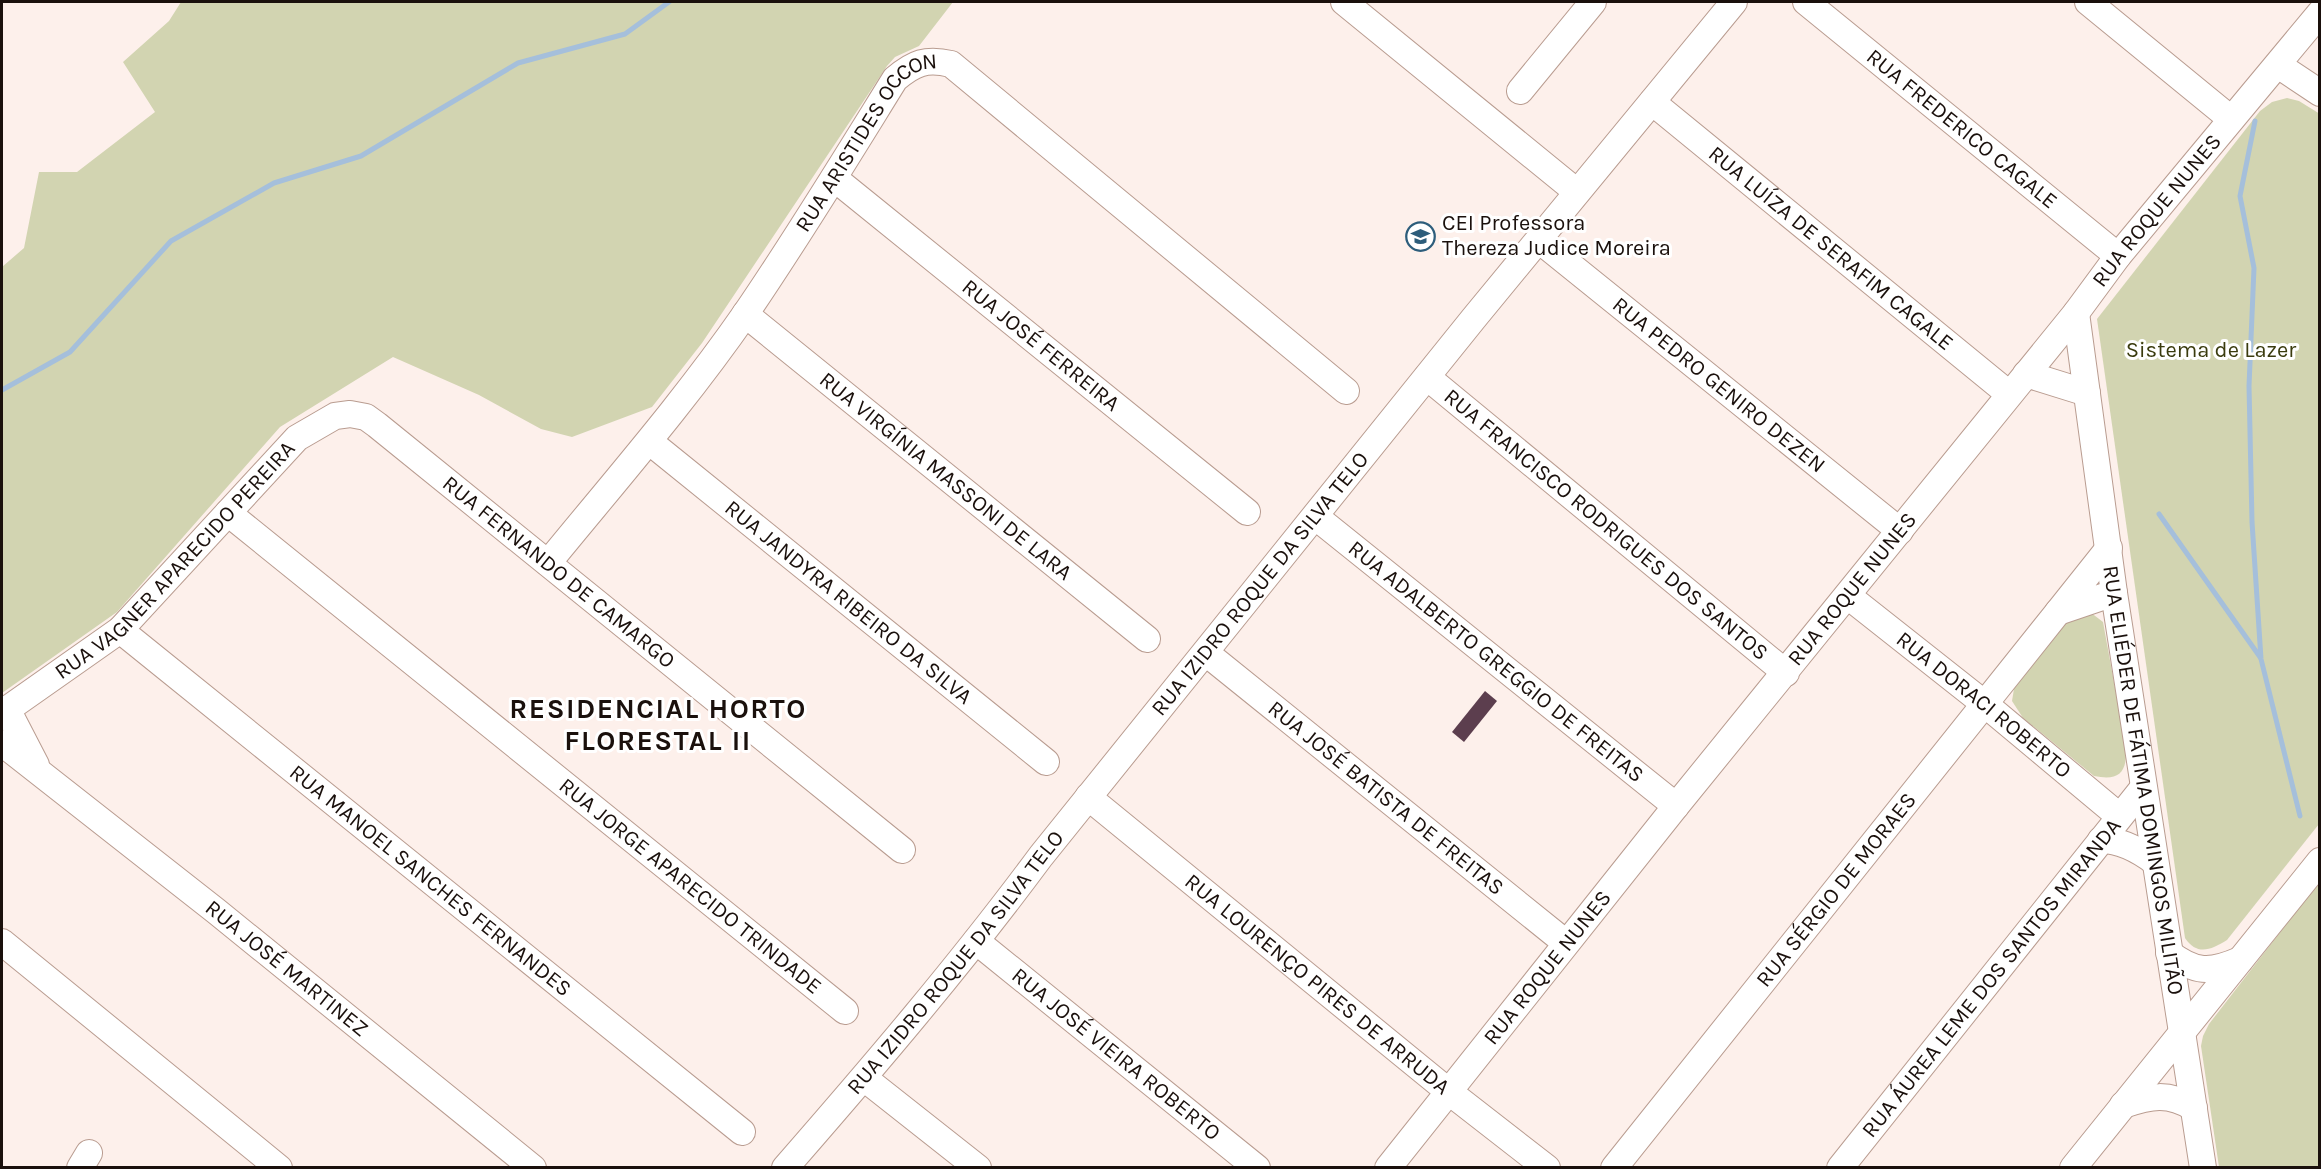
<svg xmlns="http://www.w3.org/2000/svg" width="2321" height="1169" font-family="Karla,sans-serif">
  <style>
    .green { fill: #d2d4b1 }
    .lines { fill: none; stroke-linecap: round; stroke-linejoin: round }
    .stream { stroke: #a5bfdb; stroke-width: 5 }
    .building { fill: #5c3e4e }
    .minor-casing { stroke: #b99c90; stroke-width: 28 }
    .minor { stroke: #fff; stroke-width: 26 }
    .labels { text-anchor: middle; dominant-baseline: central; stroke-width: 6; stroke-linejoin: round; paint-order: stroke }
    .street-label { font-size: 22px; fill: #1a100c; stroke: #fff }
    .poi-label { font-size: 22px; fill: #1a100c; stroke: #fff; text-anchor: start }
    .park-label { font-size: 22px; fill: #3a3b0e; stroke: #fff }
    .district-label { font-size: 28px; font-weight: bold; letter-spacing: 1.5px; fill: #1a100c; stroke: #fff }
  </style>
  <rect width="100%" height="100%" fill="#fdf0eb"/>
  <!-- green -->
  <g class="green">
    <path d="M181,2h772l-34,44 -24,11 -8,9 -185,277 -50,64 -80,30 -31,-8 -62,-34 -86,-38 -113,70 -163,185 -115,81v-426l22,-19 15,-76h38l78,-60 -32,-50 46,-41z"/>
    <path d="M2287,98l12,3 21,13 -1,710 -92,116c-16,10 -30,16 -42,-2l-88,-619 163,-208 12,-9z"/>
    <path d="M2090,612l13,10 23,126c1,25 -7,33 -32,28l-71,-58 -11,-17 3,-18 50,-59 14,-11z"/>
    <path d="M2319,882v285h-100l-18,-121 2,-10 6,-12z"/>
  </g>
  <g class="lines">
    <!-- stream -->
    <g class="stream">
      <path d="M2255,121l-15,75 14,72 -5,118 3,136 9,137 39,157"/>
      <path d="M2,390l68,-38 101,-111 103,-58 87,-27 157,-93 107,-29 44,-32"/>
      <path d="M2159,514l101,143"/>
    </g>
  </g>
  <!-- building -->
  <path class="building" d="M1485,691l12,10 -33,41 -12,-10z"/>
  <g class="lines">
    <defs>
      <g id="minor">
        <path d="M1344,2l233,190"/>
        <path id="s1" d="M1806,2l312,254"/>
        <path d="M2088,2l143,117"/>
        <path d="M2278,65l42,28"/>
        <path d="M1520,91l73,-89"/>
        <path id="s2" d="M1652,102l357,292"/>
        <path id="s3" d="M834,178l413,334"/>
        <path id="s4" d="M1539,240l361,291"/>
        <path id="s5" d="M2076,313l38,280 89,575"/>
        <path id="s6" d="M745,314l402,325"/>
        <path d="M2026,374l61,19"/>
        <path id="s7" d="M1427,377l359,296"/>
        <path id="s8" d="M650,442l396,320"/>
        <path id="s9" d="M228,513l617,498"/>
        <path id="s10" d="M1316,517l360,289"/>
        <path d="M2109,548l-51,64 56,-19"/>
        <path id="s11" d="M548,563c67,-82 137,-162 198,-250 52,-76 100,-155 149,-234 19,-16 31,-21 56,-15l395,327"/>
        <path id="s12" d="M1848,596l138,109 133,111"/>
        <path id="s13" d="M120,630l622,502"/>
        <path id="s14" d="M1206,653l360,290"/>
        <path d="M7,709l29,56"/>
        <path id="s15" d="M2,713l118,-83 177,-192 38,-22 15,-2 16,3 11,8 525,425"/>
        <path id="s16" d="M2,743l214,168 317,257"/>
        <path id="s17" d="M1088,797l360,294 99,77"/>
        <path d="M2101,840c20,0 38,10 54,22"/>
        <path id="s18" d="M976,941l281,227"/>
        <path d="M2,942l277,226"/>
        <path d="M2169,953c26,20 41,20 71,7"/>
        <path d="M864,1078l114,90"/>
        <path d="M2123,1105c28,-9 45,-13 71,3"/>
        <path d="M80,1168l9,-15"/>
        <path id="s19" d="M785,1168c89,-102 176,-204 256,-312l433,-538 260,-316"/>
        <path id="s20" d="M1388,1168l288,-362 400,-493 42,-57 202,-243"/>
        <path id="s21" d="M1614,1168l444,-556"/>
        <path id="s22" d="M1840,1168l303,-380"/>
        <path d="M2073,1168l247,-307"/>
      </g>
    </defs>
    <!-- minor casing -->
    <use href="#minor" class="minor-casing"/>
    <!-- minor -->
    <use href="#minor" class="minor"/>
  </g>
  <!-- icons -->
  <defs>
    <symbol id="school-ring" viewBox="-11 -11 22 22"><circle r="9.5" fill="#fff" stroke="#2d5d7b" stroke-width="1.5"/><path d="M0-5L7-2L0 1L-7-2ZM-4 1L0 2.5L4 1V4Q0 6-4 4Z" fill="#2d5d7b"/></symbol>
  </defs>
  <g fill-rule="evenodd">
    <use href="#school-ring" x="1404" y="220" width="33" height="33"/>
  </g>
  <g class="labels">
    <!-- street labels -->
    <g class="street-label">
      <text stroke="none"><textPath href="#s1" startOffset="201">RUA FREDERICO CAGALE</textPath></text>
      <text stroke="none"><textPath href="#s11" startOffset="531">RUA ARISTIDES OCCON</textPath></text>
      <text stroke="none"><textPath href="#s20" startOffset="1228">RUA ROQUE NUNES</textPath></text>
      <text stroke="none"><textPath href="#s2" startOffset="231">RUA LUÍZA DE SERAFIM CAGALE</textPath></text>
      <text stroke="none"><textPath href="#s3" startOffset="266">RUA JOSÉ FERREIRA</textPath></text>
      <text stroke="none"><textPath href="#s4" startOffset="231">RUA PEDRO GENIRO DEZEN</textPath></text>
      <text stroke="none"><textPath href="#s6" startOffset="258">RUA VIRGÍNIA MASSONI DE LARA</textPath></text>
      <text stroke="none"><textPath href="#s7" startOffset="232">RUA FRANCISCO RODRIGUES DOS SANTOS</textPath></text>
      <text stroke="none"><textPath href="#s15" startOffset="232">RUA VAGNER APARECIDO PEREIRA</textPath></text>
      <text stroke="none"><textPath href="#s15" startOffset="728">RUA FERNANDO DE CAMARGO</textPath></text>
      <text stroke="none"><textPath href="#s19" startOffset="753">RUA IZIDRO ROQUE DA SILVA TELO</textPath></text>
      <text stroke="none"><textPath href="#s20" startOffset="742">RUA ROQUE NUNES</textPath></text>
      <text stroke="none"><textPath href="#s8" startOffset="255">RUA JANDYRA RIBEIRO DA SILVA</textPath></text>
      <text stroke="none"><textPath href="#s10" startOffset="231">RUA ADALBERTO GREGGIO DE FREITAS</textPath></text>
      <text stroke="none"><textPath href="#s12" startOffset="174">RUA DORACI ROBERTO</textPath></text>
      <text stroke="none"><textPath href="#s5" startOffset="472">RUA ELIÉDER DE FÁTIMA DOMINGOS MILITÃO</textPath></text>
      <text stroke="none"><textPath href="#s14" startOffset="231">RUA JOSÉ BATISTA DE FREITAS</textPath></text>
      <text stroke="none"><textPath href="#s13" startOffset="399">RUA MANOEL SANCHES FERNANDES</textPath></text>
      <text stroke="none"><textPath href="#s9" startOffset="594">RUA JORGE APARECIDO TRINDADE</textPath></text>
      <text stroke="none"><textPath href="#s21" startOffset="356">RUA SÉRGIO DE MORAES</textPath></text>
      <text stroke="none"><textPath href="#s19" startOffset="267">RUA IZIDRO ROQUE DA SILVA TELO</textPath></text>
      <text stroke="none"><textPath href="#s20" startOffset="256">RUA ROQUE NUNES</textPath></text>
      <text stroke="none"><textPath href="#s16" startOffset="363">RUA JOSÉ MARTINEZ</textPath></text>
      <text stroke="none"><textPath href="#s22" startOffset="243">RUA ÁUREA LEME DOS SANTOS MIRANDA</textPath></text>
      <text stroke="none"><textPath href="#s17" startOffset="296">RUA LOURENÇO PIRES DE ARRUDA</textPath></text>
      <text stroke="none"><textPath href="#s18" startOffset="180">RUA JOSÉ VIEIRA ROBERTO</textPath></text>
    </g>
    <!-- poi labels -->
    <g class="poi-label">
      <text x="1442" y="223">CEI Professora<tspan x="1442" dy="25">Thereza Judice Moreira</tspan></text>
    </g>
    <!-- park labels -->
    <g class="park-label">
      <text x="2211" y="350">Sistema de Lazer</text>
    </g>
    <!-- district labels -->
    <g class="district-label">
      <text x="658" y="708">RESIDENCIAL HORTO<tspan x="658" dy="32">FLORESTAL II</tspan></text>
    </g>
  </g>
  <!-- border -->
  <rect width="2321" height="1169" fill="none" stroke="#1a100c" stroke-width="6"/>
</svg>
